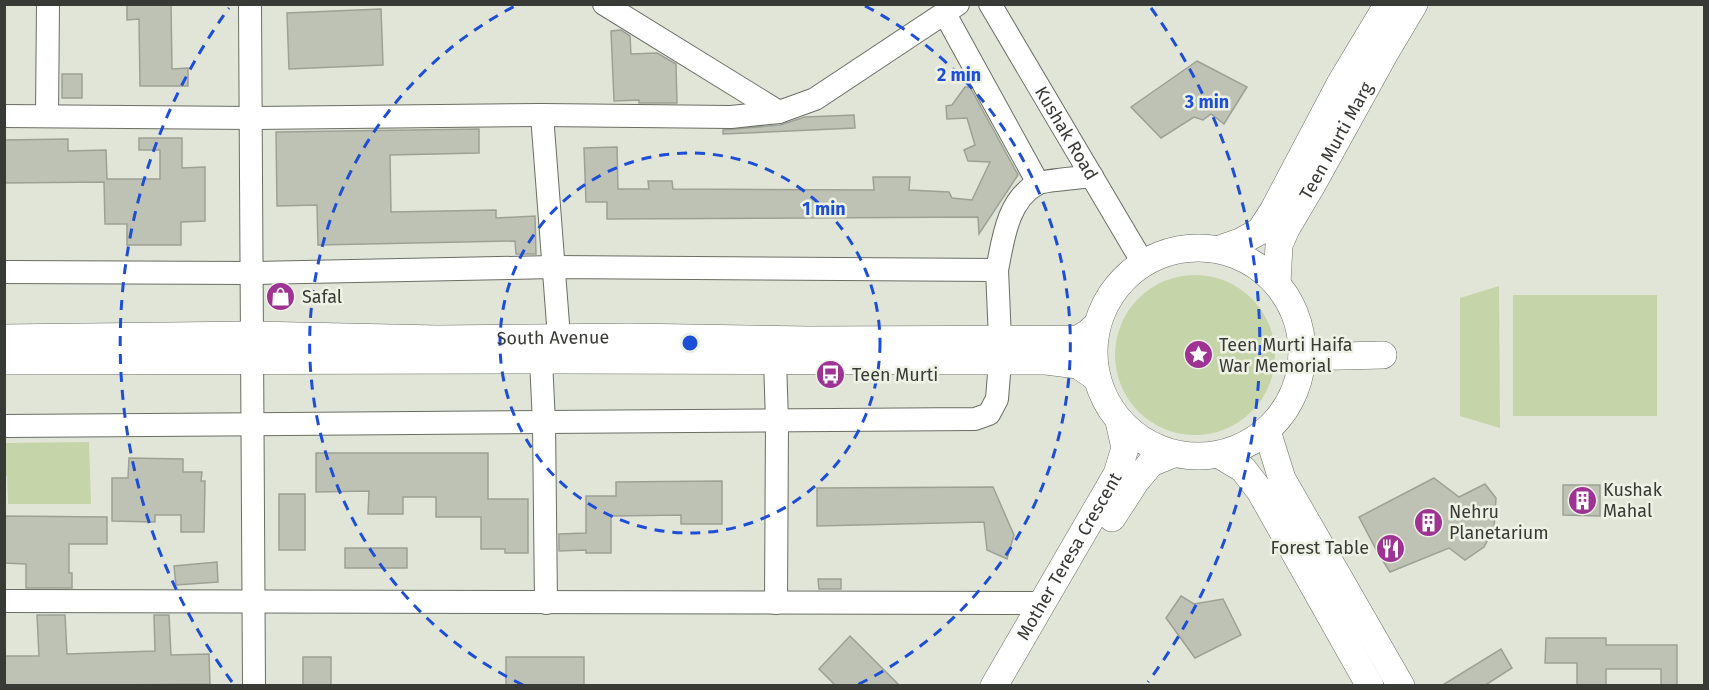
<svg xmlns="http://www.w3.org/2000/svg" width="1709" height="690" font-family="'Fira Sans',sans-serif">
  <style>
    .green { fill: #c6d4a9 }
    .building { fill: #bec2b5; stroke: #9da195; stroke-width: 1.5 }
    .lines { fill: none; stroke-linecap: round; stroke-linejoin: round }
    .minor-casing { stroke: #6a6e63; stroke-width: 24 }
    .major-casing { stroke: #6a6e63; stroke-width: 28 }
    .minor { stroke: #fff; stroke-width: 22 }
    .major { stroke: #fff; stroke-width: 27 }
    .ring { fill: none; stroke: #1d4ed8; stroke-width: 3; stroke-dasharray: 10 8 }
    .labels { text-anchor: middle; dominant-baseline: central; stroke-width: 5; stroke-linejoin: round; paint-order: stroke }
    .street-label { font-size: 18px; fill: #383a35; stroke: #eef2e5 }
    .poi-label { font-size: 18px; fill: #383a35; stroke: #eef2e5; text-anchor: start }
    .centre { fill: #1d4ed8; stroke: #eef2e5; stroke-width: 3 }
    .ring-label { font-size: 18px; text-anchor: middle; font-weight: bold; fill: #1d4ed8; stroke: #eef2e5; stroke-width: 5; stroke-linejoin: round; paint-order: stroke }
  </style>
  <rect width="100%" height="100%" fill="#e0e5d8"/>
  <!-- green -->
  <g class="green">
    <circle cx="1195" cy="355" r="80"/>
    <path d="M1499,286l1,142 -40,-12v-118z"/>
    <rect x="1513" y="295" width="144" height="121"/>
    <path d="M89,442l2,62h-83l-1,-28 -2,-1v-32z"/>
  </g>
  <!-- building -->
  <g class="building">
    <path d="M127,4h44l1,65 16,-1v18h-48l-1,-67 -12,1z"/>
    <path d="M381,9l2,56 -94,4 -2,-56z"/>
    <path d="M621,30l9,6 1,18 26,-1 19,11 1,39h-38v-3l-25,1 -3,-70z"/>
    <path d="M1197,61l50,26 -23,37 -13,-10 -8,6 -9,-3 -33,21 -30,-31z"/>
    <rect x="62" y="74" width="20" height="24"/>
    <path d="M965,87h5l48,88 -39,59 -1,-17 -371,2v-17h-21l-2,-54 33,-1 1,42h31l-1,-8h24l1,8 201,1 -1,-13h37l-1,13 40,2 3,6 20,2 18,-38 -22,-1 -4,-11 11,-5 -8,-27 -20,1 -1,-13 6,-1z"/>
    <path d="M854,115l1,13 -132,6v-4l57,-5 25,-8z"/>
    <path d="M479,129v24l-89,2 1,57 105,-2v8l39,-2 1,38h-20l-1,-13 -197,4 -1,-40 -40,1 -1,-74z"/>
    <path d="M139,138h43v30l23,-1v54l-24,1v23h-54v-21h-22l-1,-42 -100,1v-43l64,-1v12l38,-1 1,29h53v-29h-21z"/>
    <path d="M316,453h172v46h40v54h-23v-4h-24v-32h-45v-20h-33v17h-35l1,-23 -53,1z"/>
    <path d="M129,458l54,1v13h19l-1,9h4l-1,51h-23v-17h-26v7l-43,-1v-43h16z"/>
    <path d="M1434,478l25,19 26,-13 11,14 -2,30 -10,19 -19,13 -16,-12 -59,24 -12,-19 -19,-36z"/>
    <path d="M722,481v43h-41v-9l-70,1v37h-25v-3l-27,1v-17l27,-1v-37h30v-14z"/>
    <path d="M1563,485h37v31l-37,-1z"/>
    <path d="M993,487l21,48 -7,24 -20,-9 -3,-28 -167,4v-38z"/>
    <rect x="279" y="494" width="26" height="56"/>
    <path d="M4,516l103,1v27h-38v29h3v15h-46v-24l-22,-1z"/>
    <rect x="345" y="548" width="62" height="20"/>
    <path d="M217,562l1,20 -42,3 -2,-19z"/>
    <path d="M818,579h23v10h-22z"/>
    <path d="M1181,596l13,8 29,-5 18,36 -46,23 -29,-40z"/>
    <path d="M37,615h28l2,39 88,-3 -1,-36h15l2,40 38,-1 1,30 -206,2v-30h35z"/>
    <path d="M850,636l50,50h-64l-17,-17z"/>
    <path d="M1546,638h60v7h71v41h-16v-17h-55v17h-29v-23h-32z"/>
    <path d="M1501,649l11,19 -28,18h-43z"/>
    <rect x="303" y="657" width="28" height="29"/>
    <rect x="506" y="657" width="78" height="29"/>
  </g>
  <g class="lines">
    <defs>
      <g id="minor">
        <path d="M250,4l4,682"/>
        <path d="M604,4l175,108"/>
        <path id="s1" d="M990,4l153,259"/>
        <path d="M945,14l93,169"/>
        <path d="M542,115l17,222"/>
        <path d="M4,116l248,2 290,-3 189,2 48,-5 36,-13 143,-95"/>
        <path d="M47,116l1,-112"/>
        <path d="M997,270c6,-29 10,-70 40,-86 7,-4 44,-6 55,-8"/>
        <path d="M4,272l248,1 302,-6 443,3 3,69"/>
        <path d="M541,360l3,63 2,180"/>
        <path d="M775,360l2,61 -1,182"/>
        <path d="M4,426l971,-7 14,-5 8,-15 3,-38"/>
        <path d="M4,601l1038,2"/>
      </g>
      <g id="major">
        <circle cx="1198" cy="352" r="104"/>
        <path d="M1220,249l20,-7 20,-11 13,-20 67,-127 48,-80"/>
        <path id="s2" d="M1277,284l2,-39 7,-16 26,-44 74,-134 28,-47"/>
        <path id="s3" d="M4,338l248,-3 186,4 192,-2 178,3 270,-1 10,-6 9,-8"/>
        <path d="M1302,357l81,-2"/>
        <path d="M4,361l556,-1 486,1 32,4 19,13"/>
        <path d="M1267,431l15,48 119,207"/>
        <path d="M1220,455l23,14 17,22 110,195"/>
        <path d="M1112,518l24,-37 15,-18 22,-9"/>
        <path id="s4" d="M994,686l123,-212 8,-26 -6,-27"/>
      </g>
    </defs>
    <!-- minor casing -->
    <use href="#minor" class="minor-casing"/>
    <!-- major casing -->
    <use href="#major" class="major-casing"/>
    <!-- minor -->
    <use href="#minor" class="minor"/>
    <!-- major -->
    <use href="#major" class="major"/>
  </g>
  <!-- distance rings -->
  <g class="ring">
    <circle cx="690" cy="343" r="190"/>
    <path d="M523 685A380 380 0 0 1 515 6M865 6A380 380 0 0 1 857 685"/>
    <path d="M232 682A570 570 0 0 1 229 8M1151 8A570 570 0 0 1 1148 682"/>
  </g>
  <!-- icons -->
  <defs>
    <symbol id="shop-disc" viewBox="-11 -11 22 22"><circle r="9.5" fill="#9e3394" stroke="#eef2e5"/><path d="M-5-2.5h2.3a2.7 3.5 0 0 1 5.4 0H5L5.5 6h-11ZM-1.5-2.5h3a1.5 2.3 0 0 0-3 0Z" fill="#fff"/></symbol>
    <symbol id="sight-disc" viewBox="-11 -11 22 22"><circle r="9.5" fill="#9e3394" stroke="#eef2e5"/><path d="M0-6L1.8-2.2L6-1.7L2.9 1.2L3.7 5.4L0 3.3L-3.7 5.4L-2.9 1.2L-6-1.7L-1.8-2.2Z" fill="#fff"/></symbol>
    <symbol id="bus-disc" viewBox="-11 -11 22 22"><circle r="9.5" fill="#9e3394" stroke="#eef2e5"/><path d="M-5-6H5V4H4V6H2V4H-2V6H-4V4H-5ZM-3.5-4V0h7V-4ZM-3.5 1.2v1.5H-2V1.2ZM2 1.2v1.5H3.5V1.2Z" fill="#fff"/></symbol>
    <symbol id="building-disc" viewBox="-11 -11 22 22"><circle r="9.5" fill="#9e3394" stroke="#eef2e5"/><path d="M-4-6H4V6H1V3H-1V6H-4ZM-2.5-4.3h1.7v1.8h-1.7ZM.8-4.3h1.7v1.8H.8ZM-2.5-1h1.7V.8h-1.7ZM.8-1h1.7V.8H.8Z" fill="#fff"/></symbol>
    <symbol id="restaurant-disc" viewBox="-11 -11 22 22"><circle r="9.5" fill="#9e3394" stroke="#eef2e5"/><path d="M-5-6h1v4h1v-4h1v4h1v-4h1v5L-1.5 .5V6h-2V.5L-5-1ZM5-6V6H3V1.5H1.5Q1.5-4 5-6Z" fill="#fff"/></symbol>
  </defs>
  <g fill-rule="evenodd">
    <use href="#shop-disc" x="264" y="280" width="33" height="33"/>
    <use href="#sight-disc" x="1182" y="338" width="33" height="33"/>
    <use href="#bus-disc" x="814" y="358" width="33" height="33"/>
    <use href="#building-disc" x="1566" y="484" width="33" height="33"/>
    <use href="#building-disc" x="1412" y="506" width="33" height="33"/>
    <use href="#restaurant-disc" x="1374" y="532" width="33" height="33"/>
  </g>
  <g class="labels">
    <!-- street labels -->
    <g class="street-label">
      <text stroke="none"><textPath href="#s1" startOffset="150">Kushak Road</textPath></text>
      <text stroke="none"><textPath href="#s2" startOffset="158">Teen Murti Marg</textPath></text>
      <text stroke="none"><textPath href="#s3" startOffset="549">South Avenue</textPath></text>
      <text stroke="none"><textPath href="#s4" startOffset="150">Mother Teresa Crescent</textPath></text>
    </g>
    <!-- poi labels -->
    <g class="poi-label">
      <text x="302" y="297">Safal</text>
      <text x="1219" y="345">Teen Murti Haifa<tspan x="1219" dy="21">War Memorial</tspan></text>
      <text x="852" y="375">Teen Murti</text>
      <text x="1603" y="490">Kushak<tspan x="1603" dy="21">Mahal</tspan></text>
      <text x="1449" y="512">Nehru<tspan x="1449" dy="21">Planetarium</tspan></text>
      <text x="1369" y="548" text-anchor="end">Forest Table</text>
    </g>
  </g>
  <circle cx="690" cy="343" r="9" class="centre"/>
  <g class="ring-label">
    <text x="959" y="81">2 min</text>
    <text x="1207" y="108">3 min</text>
    <text x="824" y="215">1 min</text>
  </g>
  <!-- border -->
  <rect width="1709" height="690" fill="none" stroke="#383a35" stroke-width="12"/>
</svg>
